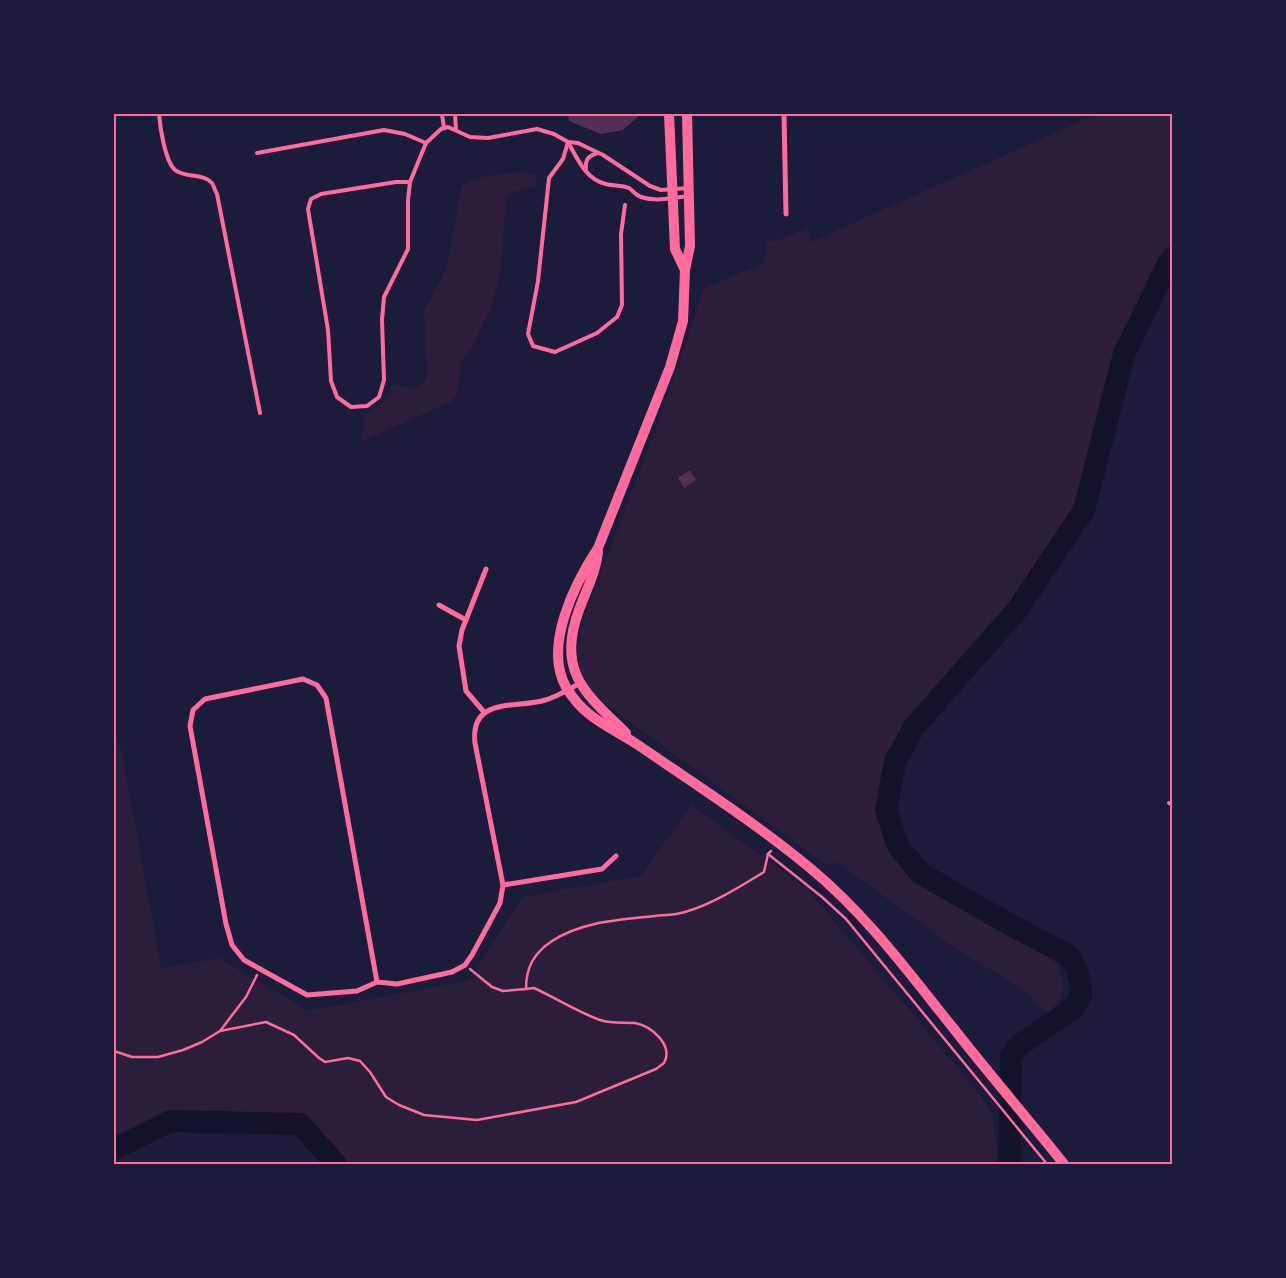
<svg xmlns="http://www.w3.org/2000/svg" width="1286" height="1278" font-family="Ubuntu,sans-serif">
  <style>
    .green { fill: #2a1e3b }
    .lines { fill: none; stroke-linecap: round; stroke-linejoin: round }
    .river { stroke: #12122b; stroke-width: 22 }
    .building { fill: #542f53 }
    .path { stroke: #ff6b9d; stroke-width: 2.5 }
    .service { stroke: #ff6b9d; stroke-width: 4 }
    .minor { stroke: #ff6b9d; stroke-width: 5 }
    .secondary { stroke: #ff6b9d; stroke-width: 10 }
    .neatline { fill: none; stroke: #ff6b9d; stroke-width: 2 }
  </style>
  <rect width="100%" height="100%" fill="#1b1b3a"/>
  <!-- green -->
  <g class="green">
    <path d="M1097,114h75v127l-12,14 -8,20 -13,27 -6,25 -23,65 3,28 -19,57 -22,58 -14,27 -86,88 -39,48 -12,19 -12,23 -7,15 -5,17 -8,10v16l-5,12 3,18 9,29 13,17 21,14 103,55 24,22 7,20 -4,15 -11,13 -12,-7 -7,-10 -27,-19 -44,-26 -122,-89 -4,3 -11,-3 -206,-150c-8,-7 -18,-13 -24,-21 -24,-28 -12,-62 -1,-93 39,-102 79,-203 112,-307l6,-5 55,-23 3,-20 20,-6 21,-10 2,15z"/>
    <path d="M528,172l9,3 -2,12 -21,4 -8,7 -5,70 -10,40 -20,41 -10,12 -3,31 -7,10 -89,39 3,-27c14,-7 22,-14 26,-29l27,3 6,-5 3,-5 -3,-67 23,-43 14,-82c20,-12 44,-13 67,-14z"/>
    <path d="M114,732l8,20 39,216 58,-10 90,53 160,-31 54,-83 118,-21 50,-71 117,85 171,203 13,22 5,30 -1,19h-651l-44,-50h-134l-53,27z"/>
  </g>
  <g class="lines">
    <!-- river -->
    <g class="river">
      <path d="M114,1149l56,-28 130,3 36,40"/>
      <path d="M1010,1164l1,-107 6,-10 54,-37 10,-14 -1,-14 -4,-15 -9,-13 -60,-31 -87,-50 -22,-27 -12,-36 9,-48 19,-35 103,-117 67,-100 40,-156 44,-90 4,-5"/>
    </g>
  </g>
  <!-- building -->
  <g class="building">
    <path d="M568,114h73l-18,16 -22,4 -32,-13z"/>
    <path d="M690,470l6,10 -12,8 -6,-10z"/>
  </g>
  <g class="lines">
    <!-- path -->
    <g class="path">
      <path d="M768,854l54,43 24,22 201,245"/>
      <path d="M470,969l22,18 11,4 23,-2"/>
      <path d="M220,1031l26,-34 11,-22"/>
      <path d="M114,1051l18,6h26l25,-7 19,-8 18,-11 46,-9 28,13 25,23 6,4 23,-4 12,3 10,11 16,25 13,8 25,10 53,5 99,-18 80,-33 8,-6c10,-18 -13,-37 -29,-40 -12,-1 -23,1 -35,-3 -23,-8 -44,-22 -66,-32l-8,1c0,-22 8,-36 26,-48 31,-20 68,-21 103,-25 10,-1 21,-1 30,-4 28,-8 54,-25 79,-40l4,-18 3,-3"/>
    </g>
    <!-- service -->
    <g class="service">
      <path d="M159,114c1,13 6,47 16,56 10,8 28,3 37,13 2,3 3,8 5,11l43,219"/>
      <path d="M442,114l2,14"/>
      <path d="M455,114l1,16"/>
      <path d="M568,142l-5,17 -14,19 -11,103 -10,53 5,12 22,6 42,-19 20,-16 5,-12 -1,-71 4,-29"/>
      <path d="M568,142c9,16 18,38 38,42 7,2 16,1 23,4 4,3 7,7 12,9 15,5 32,1 47,-1"/>
      <path d="M257,153l127,-23 21,4 21,9"/>
      <path d="M586,170c-1,-11 2,-14 12,-17"/>
      <path d="M410,182h-14l-75,12 -10,5 -3,10 20,121 3,51 6,16 14,10 16,-1 12,-9 5,-17 -2,-60 2,-23 24,-48v-49l2,-18 16,-39 15,-14 7,-2 22,10 18,1 49,-9 17,5 14,8 10,1 25,12 47,31 11,4 27,-2"/>
      <path d="M1169,803l3,1"/>
    </g>
    <!-- minor -->
    <g class="minor">
      <path d="M784,114l2,100"/>
      <path d="M439,605l27,15"/>
      <path d="M484,712l-18,-21 -7,-45 3,-16 24,-61"/>
      <path d="M503,885l99,-16 14,-13"/>
      <path d="M377,982l-51,-284 -9,-13 -14,-6 -98,20 -12,11 -3,16 36,198 6,21 12,15 63,35 50,-4 20,-9 20,2 55,-12 13,-7 7,-10 28,-52 3,-18 -28,-142c-5,-45 38,-35 67,-42 14,-3 26,-11 38,-18"/>
    </g>
    <!-- secondary -->
    <g class="secondary">
      <path d="M669,114l6,135 10,21"/>
      <path d="M687,114l3,132 -5,24 -2,51 -13,46 -72,181c-23,35 -55,98 -32,139 20,34 45,39 75,60 57,39 116,77 169,121 56,46 99,105 144,161 36,46 74,90 110,135"/>
      <path d="M598,552c-2,20 -12,39 -19,58 -23,62 7,84 47,123"/>
    </g>
  </g>
  <!-- border -->
  <rect width="1286" height="1278" fill="none" stroke="#1b1b3a" stroke-width="230"/>
  <rect x="115" y="115" width="1056" height="1048" class="neatline"/>
</svg>
